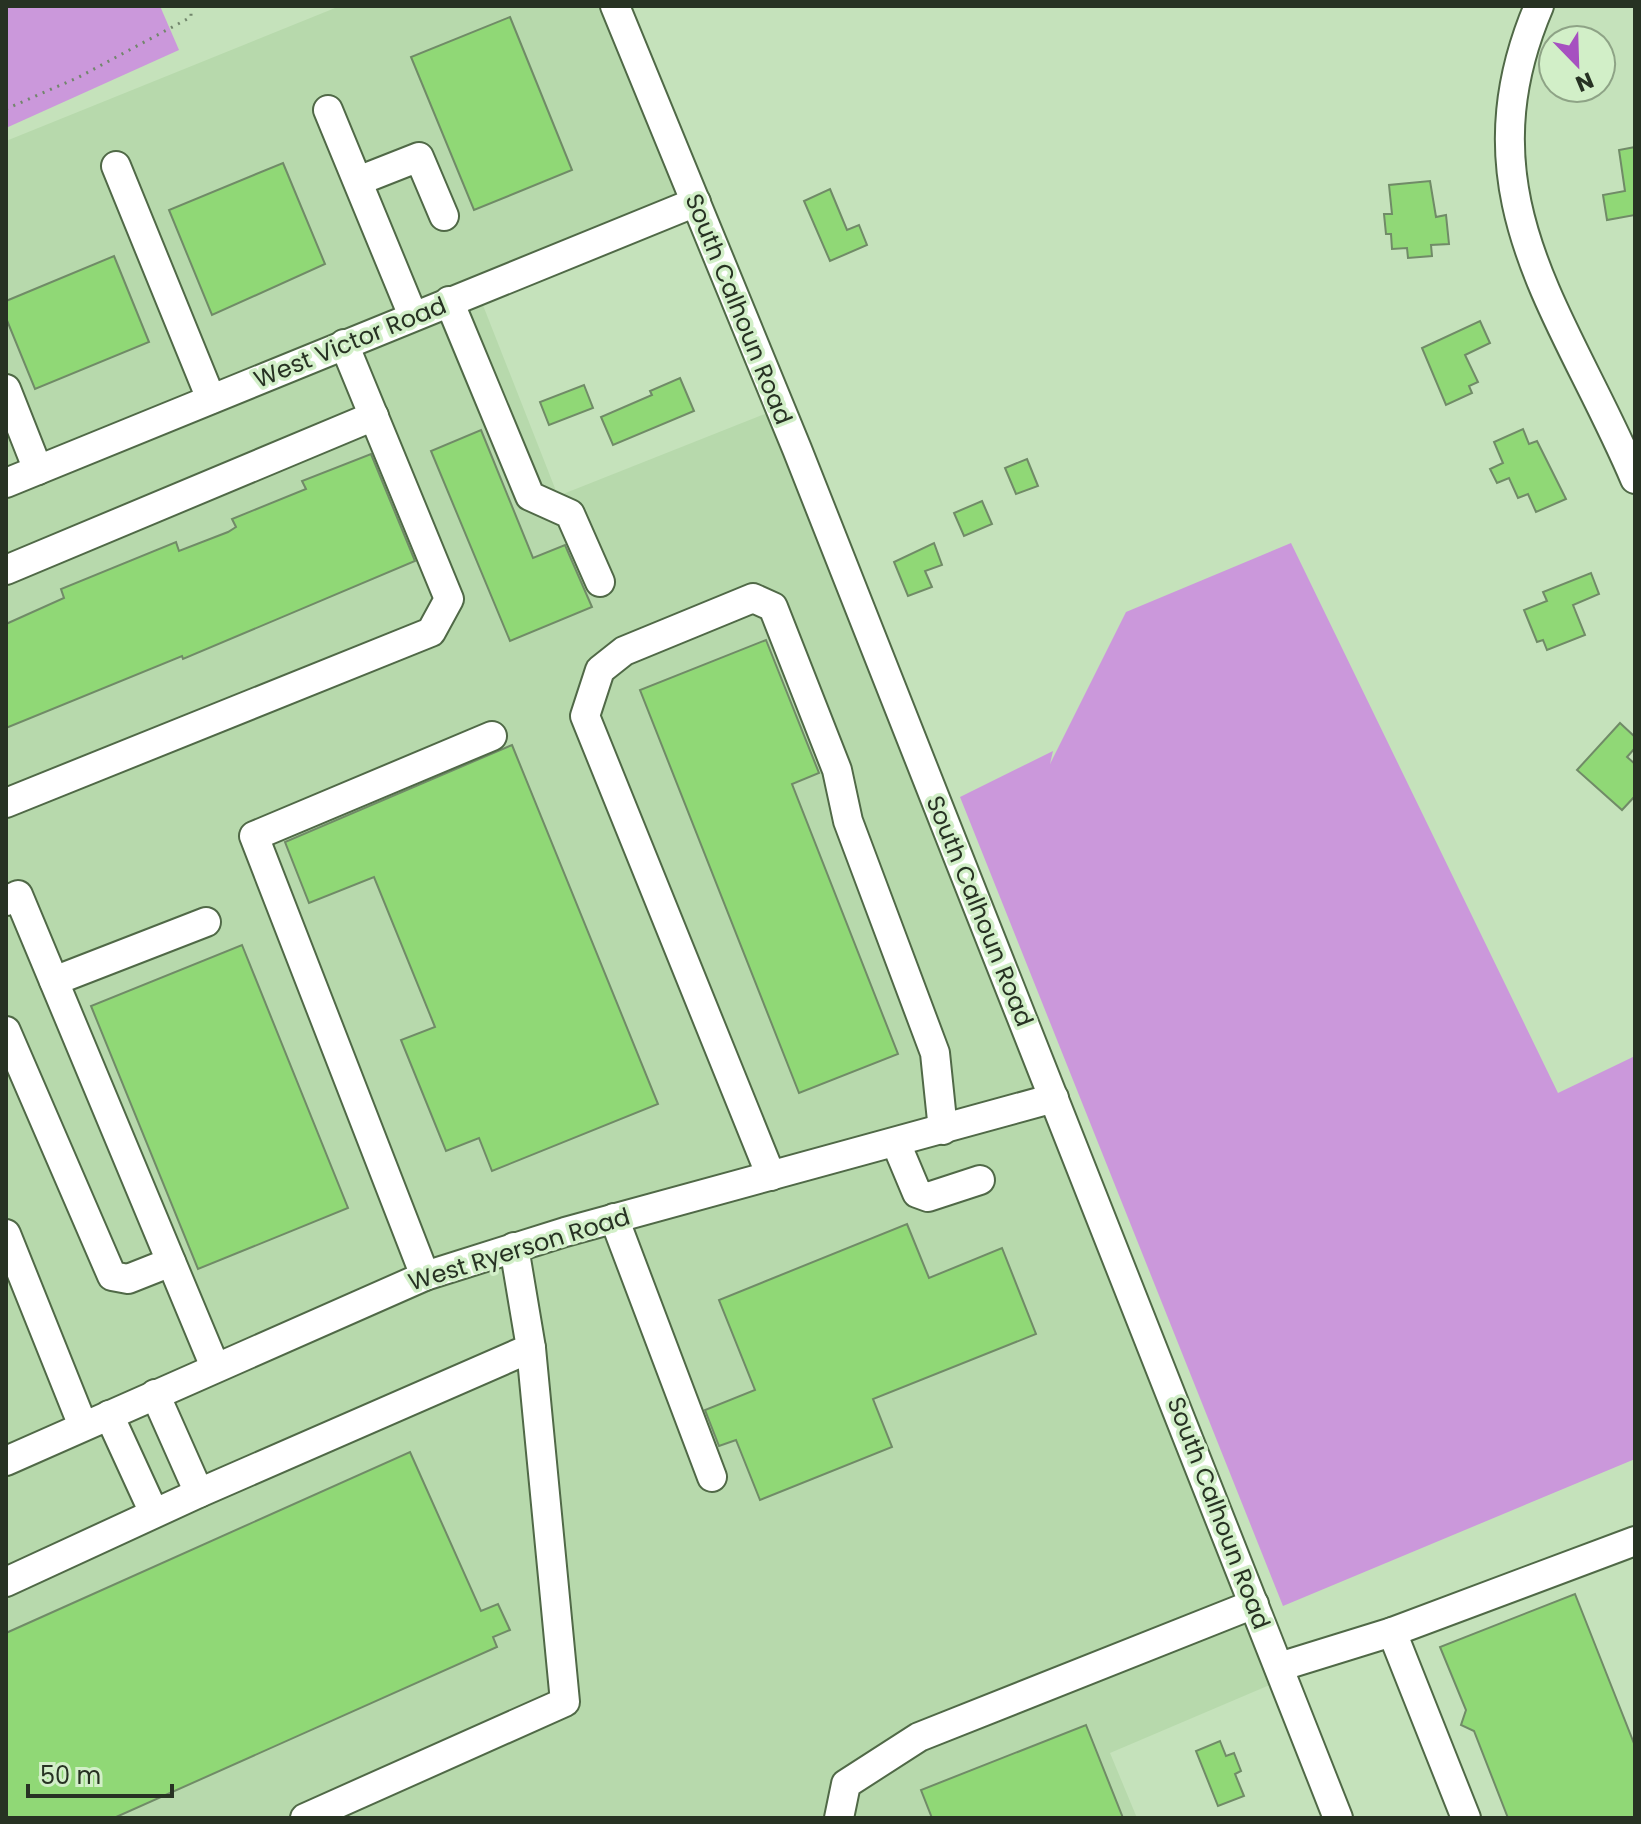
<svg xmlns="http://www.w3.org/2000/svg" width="1641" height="1824" font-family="Poppins,sans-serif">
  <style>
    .built { fill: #b7d9ac }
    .green { fill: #cb98db }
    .building { fill: #90d876; stroke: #708b67; stroke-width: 2 }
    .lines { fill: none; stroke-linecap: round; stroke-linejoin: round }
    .minor-casing { stroke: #506947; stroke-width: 32 }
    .path { stroke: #72866c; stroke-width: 3; stroke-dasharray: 2 6; stroke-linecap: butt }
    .minor { stroke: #fff; stroke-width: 28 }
    .labels { text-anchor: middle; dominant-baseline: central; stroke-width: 7; stroke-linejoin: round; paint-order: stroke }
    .street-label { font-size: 24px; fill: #273223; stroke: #d2efc8 }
  </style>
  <rect width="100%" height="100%" fill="#c5e2bb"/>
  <!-- built -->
  <path class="built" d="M340,6h275l81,196 -219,88 81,206 222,-88 504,1271 -174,74 27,65h-1131v-1677z"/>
  <!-- green -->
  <g class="green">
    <path d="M6,6h154l19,44 -173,78z"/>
    <path d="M1291,543l267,550 77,-37v403l-352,147 -323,-809 93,-46 -3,13 76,-152z"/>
  </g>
  <!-- building -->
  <g class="building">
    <path d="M510,17l62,153 -98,40 -63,-153z"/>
    <path d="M1635,147v68l-28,5 -4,-25 22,-4 -6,-41z"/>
    <path d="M283,163l42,101 -113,51 -43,-105z"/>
    <path d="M1430,181l6,36 10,-2 3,29 -18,1 1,11 -24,2 -1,-10 -15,1 -1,-15h-5l-2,-20h8l-3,-29z"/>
    <path d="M830,189l17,41 12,-5 8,20 -37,16 -26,-60z"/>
    <path d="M114,256l35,86 -114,47 -29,-71v-17z"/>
    <path d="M1480,321l10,22 -25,12 13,27 -9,4 3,7 -26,12 -24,-57z"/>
    <path d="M680,378l14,33 -81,34 -12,-28 51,-22 -2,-4z"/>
    <path d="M584,385l9,23 -44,17 -9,-23z"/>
    <path d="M1523,429l6,15 8,-3 29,58 -30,13 -8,-18 -10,4 -9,-20 -12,5 -7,-14 13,-6 -9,-21z"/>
    <path d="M481,430l52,128 32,-13 27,62 -82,34 -79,-190z"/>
    <path d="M371,454l44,107 -232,98 -1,-3 -176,72v-104l58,-26 -3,-9 115,-47 3,9 49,-19 8,-5 -4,-8 74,-30 -4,-8z"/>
    <path d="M1027,459l11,27 -22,8 -11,-26z"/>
    <path d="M982,501l10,23 -28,12 -10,-23z"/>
    <path d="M934,543l8,22 -17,6 7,16 -24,9 -14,-34z"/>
    <path d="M1591,573l8,21 -26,11 12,30 -38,15 -4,-10 -6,2 -13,-32 23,-9 -4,-9z"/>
    <path d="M766,640l53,133 -27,11 106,270 -99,39 -159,-403z"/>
    <path d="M1620,723l15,14v11l-8,9 8,7v32l-13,14 -45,-40z"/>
    <path d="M512,745l146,359 -166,67 -13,-33 -33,13 -45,-111 34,-13 -61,-150 -65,26 -24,-61z"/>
    <path d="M242,945l106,263 -150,61 -107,-263z"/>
    <path d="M907,1224l22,54 73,-30 34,86 -163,65 19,48 -132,53 -24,-60 -17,6 -14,-36 50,-20 -36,-90z"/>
    <path d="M410,1452l71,159 17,-7 12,26 -17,7 4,10 -383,171h-108v-185z"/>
    <path d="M1575,1594l60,152v72h-127l-34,-87 -13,-6 5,-15 -26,-63z"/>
    <path d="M1086,1725l37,93h-191l-11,-28z"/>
    <path d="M1220,1741l6,15 8,-3 7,18 -6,3 9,22 -26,10 -22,-55z"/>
  </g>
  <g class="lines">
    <defs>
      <g id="minor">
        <path d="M615,6l182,443 541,1369"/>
        <path d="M1539,6c-81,190 25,306 96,473"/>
        <path d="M328,110l85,206"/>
        <path d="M116,166l95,233"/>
        <path d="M358,181l61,-24 25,59"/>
        <path d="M449,301l81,195 40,18 30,68"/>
        <path d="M6,389l32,81"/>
        <path d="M6,483l690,-281"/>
        <path d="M6,570l368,-154"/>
        <path d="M6,803l425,-171 18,-33 -105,-255"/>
        <path d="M6,901l12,-6 197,472"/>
        <path d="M54,981l152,-59"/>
        <path d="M6,1031l106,245 16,3 43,-17"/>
        <path d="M896,1143l21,50 11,4 52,-17"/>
        <path d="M771,1176l-186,-460 15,-46 24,-19 129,-53 20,9 64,163 11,51 87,232 8,77"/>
        <path d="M614,1218l98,259"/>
        <path d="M6,1234l77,192"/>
        <path d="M425,1276l-171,-440 238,-100"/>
        <path d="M155,1394l44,99"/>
        <path d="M109,1415l45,98"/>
        <path d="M6,1461l419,-185 140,-44 489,-134"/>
        <path d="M6,1582l193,-89 332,-145 -17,-101"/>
        <path d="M1392,1632l74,186"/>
        <path d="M1279,1667l113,-35 243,-91"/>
        <path d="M305,1818l260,-116 -34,-354"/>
        <path d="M839,1818l7,-34 73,-47 335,-133"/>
      </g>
    </defs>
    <!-- minor casing -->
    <use href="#minor" class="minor-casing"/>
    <!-- path -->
    <path class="path" d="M6,109l73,-32 112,-60v-11"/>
    <!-- minor -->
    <use href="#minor" class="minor"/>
  </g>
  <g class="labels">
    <!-- street labels -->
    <g class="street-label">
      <text transform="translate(739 309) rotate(68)">South Calhoun Road</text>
      <text transform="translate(350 342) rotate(-22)">West Victor Road</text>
      <text transform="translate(980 911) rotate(68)">South Calhoun Road</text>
      <text transform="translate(519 1249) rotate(-17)">West Ryerson Road</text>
      <text transform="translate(1219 1513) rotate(69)">South Calhoun Road</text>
    </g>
  </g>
  <!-- border -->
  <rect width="1641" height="1824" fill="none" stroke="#273223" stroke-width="16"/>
  <!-- north arrow -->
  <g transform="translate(1577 64) rotate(157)"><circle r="38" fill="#d2efc8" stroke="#8ea386" stroke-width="2"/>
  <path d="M0-6L14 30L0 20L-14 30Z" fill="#a651c0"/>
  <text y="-12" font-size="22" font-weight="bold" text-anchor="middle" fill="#273223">N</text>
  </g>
  <!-- scale -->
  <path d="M28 1784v12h144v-12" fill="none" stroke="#273223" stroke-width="4"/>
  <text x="40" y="1784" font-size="24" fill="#273223" stroke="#d2efc8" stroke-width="6" paint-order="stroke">50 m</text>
</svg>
